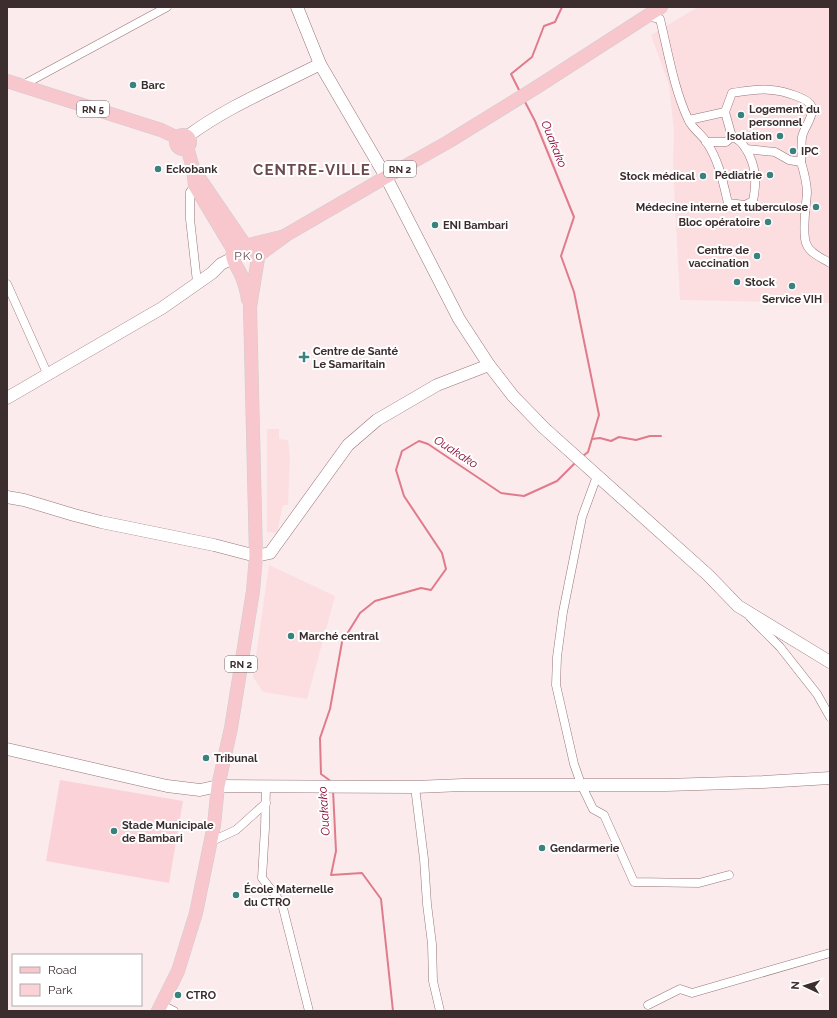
<svg xmlns="http://www.w3.org/2000/svg" width="837" height="1018" font-family="Raleway,sans-serif">
  <style>
    .built { fill: #fcdee1 }
    .green { fill: #fbd2d7 }
    .lines { fill: none; stroke-linecap: round; stroke-linejoin: round }
    .stream { stroke: #e07b8c; stroke-width: 2 }
    .street-casing { stroke: #987579; stroke-width: 9 }
    .secondary-casing { stroke: #987579; stroke-width: 13 }
    .primary-casing { stroke: #d0cdcd; stroke-width: 14 }
    .street { stroke: #fff; stroke-width: 8 }
    .secondary { stroke: #fff; stroke-width: 12 }
    .primary { stroke: #f7c7cd; stroke-width: 13 }
    .poi-dot { fill: #3a827e; stroke: #fff; stroke-width: 1.5 }
    .labels { text-anchor: middle; dominant-baseline: central; stroke-width: 4; stroke-linejoin: round; paint-order: stroke }
    .shield { fill: #fff; stroke: #766c6d; stroke-width: 1 }
    .shield-label { font-size: 10px; font-weight: bold; fill: #3c2d2f }
    .poi-label { font-size: 11px; font-weight: bold; fill: #3c2d2f; stroke: #fff; text-anchor: start }
    .water-label { font-size: 12px; font-style: italic; fill: #890b35; stroke: #fff }
    .neighbourhood-label { font-size: 12px; letter-spacing: 1px; fill: #6b4a4e; stroke: #fff }
    .district-label { font-size: 15px; font-weight: bold; letter-spacing: 1px; fill: #6b4a4e; stroke: #fff }
  </style>
  <rect width="100%" height="100%" fill="#fbebec"/>
  <!-- built -->
  <g class="built">
    <path d="M698,7h132v296l-150,-3 -7,-134 1,-35 -5,-46 -18,-50z"/>
    <path d="M267,429h12v10l9,1 2,18 -2,47h-5l-6,28 -10,-1z"/>
    <path d="M269,565l66,31 -28,103 -44,-7 -10,-15z"/>
  </g>
  <!-- green -->
  <path class="green" d="M60,780l123,21 -14,82 -123,-22z"/>
  <g class="lines">
    <!-- stream -->
    <g class="stream">
      <path d="M520,92l-9,-18 21,-17 12,-31 11,-4 7,-15"/>
      <path d="M524,100l11,21 39,96 -13,39 13,36 25,123 -11,37 -5,4"/>
      <path d="M592,439l8,-1 11,3 8,-4 17,3 14,-4h11"/>
      <path d="M332,782l-11,-8 -1,-36 10,-29 12,-67 18,-29 15,-12 46,-13 10,2 15,-21 -4,-16 -38,-57 -8,-26 6,-19 17,-10 9,3 73,49 23,3 33,-15 19,-19"/>
      <path d="M333,790l3,61 -5,24 31,-2 19,26 12,112"/>
    </g>
    <defs>
      <g id="street">
        <path d="M647,16l13,3c8,33 14,70 28,100 4,10 14,15 19,24 12,18 16,39 21,60l17,2 8,-4c4,-20 3,-35 -7,-52 -4,-6 -7,-10 -14,-12"/>
        <path d="M21,86l146,-79"/>
        <path d="M689,120l36,-8 7,-19c13,-2 27,-5 40,-3 10,1 39,8 40,18 1,11 -8,19 -10,29 -1,8 0,17 -1,25l-12,-2 -14,-8 -29,-3"/>
        <path d="M706,142h20l6,-5 -7,-25"/>
        <path d="M801,162c3,10 6,20 6,31 -1,12 -5,39 -1,50 3,10 16,15 24,20"/>
        <path d="M197,282l-7,-63v-27l5,-6 2,-1"/>
        <path d="M7,284l40,89"/>
        <path d="M597,476l-15,41 -19,95 -6,45 -1,28 18,79 7,20 12,25 11,6 30,67 65,1 30,-8"/>
        <path d="M750,617l30,30 37,47 13,23"/>
        <path d="M266,786l-1,42 -3,50 20,26 27,107"/>
        <path d="M415,787l9,72 3,45 5,40 1,37 7,30"/>
        <path d="M210,842l26,-12 30,-27"/>
        <path d="M162,1005l12,6"/>
        <path d="M648,1005l32,-16 12,4 138,-40"/>
      </g>
      <g id="secondary">
        <path d="M297,7l23,57 66,113 73,142 30,46 24,31 31,32 164,147 30,31 92,56"/>
        <path d="M188,136c40,-30 88,-49 132,-72"/>
        <path d="M7,398l155,-90 50,-35 9,-9 12,-6"/>
        <path d="M7,497l17,3 50,15 27,7 113,23 42,11 14,-3 78,-108 29,-25 60,-35 52,-20"/>
        <path d="M7,749l160,37 33,4 18,-4 197,1 48,-2h203l97,-3 67,-4"/>
      </g>
      <g id="primary">
        <path d="M7,81l154,49 17,8"/>
        <circle cx="183" cy="142" r="7"/>
        <path d="M187,147l6,21 2,18 39,65"/>
        <path d="M193,169l52,76"/>
        <path d="M257,255l6,-3 23,-17 100,-58 62,-35 89,-55 124,-80"/>
        <path d="M248,300c-1,-8 -3,-15 -6,-23 -4,-11 -19,-24 0,-32h7l32,-8"/>
        <path d="M158,1011l20,-40 18,-58 18,-88 4,-39 13,-58 22,-137 3,-35 -6,-249 8,-49 -3,-9 -6,-4"/>
      </g>
    </defs>
    <!-- street casing -->
    <use href="#street" class="street-casing"/>
    <!-- secondary casing -->
    <use href="#secondary" class="secondary-casing"/>
    <!-- primary casing -->
    <use href="#primary" class="primary-casing"/>
    <!-- street -->
    <use href="#street" class="street"/>
    <!-- secondary -->
    <use href="#secondary" class="secondary"/>
    <!-- primary -->
    <use href="#primary" class="primary"/>
  </g>
  <!-- markers -->
  <g class="poi-dot">
    <circle cx="133" cy="85" r="4"/>
    <circle cx="741" cy="115" r="4"/>
    <circle cx="780" cy="136" r="4"/>
    <circle cx="793" cy="151" r="4"/>
    <circle cx="158" cy="169" r="4"/>
    <circle cx="770" cy="175" r="4"/>
    <circle cx="703" cy="176" r="4"/>
    <circle cx="816" cy="207" r="4"/>
    <circle cx="768" cy="222" r="4"/>
    <circle cx="435" cy="225" r="4"/>
    <circle cx="757" cy="256" r="4"/>
    <circle cx="737" cy="282" r="4"/>
    <circle cx="792" cy="286" r="4"/>
    <path d="M302 351h4v4h4v4h-4v4h-4v-4h-4v-4h4z"/>
    <circle cx="291" cy="636" r="4"/>
    <circle cx="206" cy="758" r="4"/>
    <circle cx="114" cy="831" r="4"/>
    <circle cx="542" cy="848" r="4"/>
    <circle cx="236" cy="895" r="4"/>
    <circle cx="178" cy="995" r="4"/>
  </g>
  <g class="labels">
    <!-- shield labels -->
    <g class="shield">
      <rect x="77" y="101" width="32" height="16" rx="3"/>
      <rect x="384" y="161" width="32" height="16" rx="3"/>
      <rect x="225" y="656" width="32" height="16" rx="3"/>
    </g>
    <g class="shield-label">
      <text x="93" y="109">RN 5</text>
      <text x="400" y="169">RN 2</text>
      <text x="241" y="664">RN 2</text>
    </g>
    <!-- poi labels -->
    <g class="poi-label">
      <text x="141" y="85">Barc</text>
      <text x="749" y="109">Logement du<tspan x="749" dy="13">personnel</tspan></text>
      <text x="772" y="136" text-anchor="end">Isolation</text>
      <text x="801" y="151">IPC</text>
      <text x="166" y="169">Eckobank</text>
      <text x="762" y="175" text-anchor="end">Pédiatrie</text>
      <text x="695" y="176" text-anchor="end">Stock médical</text>
      <text x="808" y="207" text-anchor="end">Médecine interne et tuberculose</text>
      <text x="760" y="222" text-anchor="end">Bloc opératoire</text>
      <text x="443" y="225">ENI Bambari</text>
      <text x="749" y="250" text-anchor="end">Centre de<tspan x="749" dy="13">vaccination</tspan></text>
      <text x="745" y="282">Stock</text>
      <text x="792" y="299" text-anchor="middle">Service VIH</text>
      <text x="313" y="351">Centre de Santé<tspan x="313" dy="13">Le Samaritain</tspan></text>
      <text x="299" y="636">Marché central</text>
      <text x="214" y="758">Tribunal</text>
      <text x="122" y="825">Stade Municipale<tspan x="122" dy="13">de Bambari</tspan></text>
      <text x="550" y="848">Gendarmerie</text>
      <text x="244" y="889">École Maternelle<tspan x="244" dy="13">du CTRO</tspan></text>
      <text x="186" y="995">CTRO</text>
    </g>
    <!-- water labels -->
    <g class="water-label">
      <text transform="translate(554 144) rotate(68)">Ouakako</text>
      <text transform="translate(456 452) rotate(33)">Ouakako</text>
      <text transform="translate(324 811) rotate(-94)">Ouakako</text>
    </g>
    <!-- neighbourhood labels -->
    <g class="neighbourhood-label">
      <text x="249" y="256">PK 0</text>
    </g>
    <!-- district labels -->
    <g class="district-label">
      <text x="312" y="170">CENTRE-VILLE</text>
    </g>
  </g>
  <!-- border -->
  <rect width="837" height="1018" fill="none" stroke="#3c2d2f" stroke-width="16"/>
  <!-- legend -->
  <rect x="12" y="954" width="130" height="52" fill="#ffffff" stroke="#b1abac"/>
  <rect x="20" y="967" width="20" height="6" fill="#f7c7cd" stroke="#b1abac"/>
  <text x="48" y="974" font-size="12" fill="#3c2d2f">Road</text>
  <rect x="20" y="984" width="20" height="12" fill="#fbd2d7" stroke="#b1abac"/>
  <text x="48" y="994" font-size="12" fill="#3c2d2f">Park</text>
  <!-- north arrow -->
  <g transform="translate(805 986) rotate(274)" stroke="#ffffff" stroke-width="3" paint-order="stroke">
  <path d="M0-3L7 15L0 10L-7 15Z" fill="#3c2d2f"/>
  <text y="-6" font-size="11" font-weight="bold" text-anchor="middle" fill="#3c2d2f">N</text>
  </g>
</svg>
